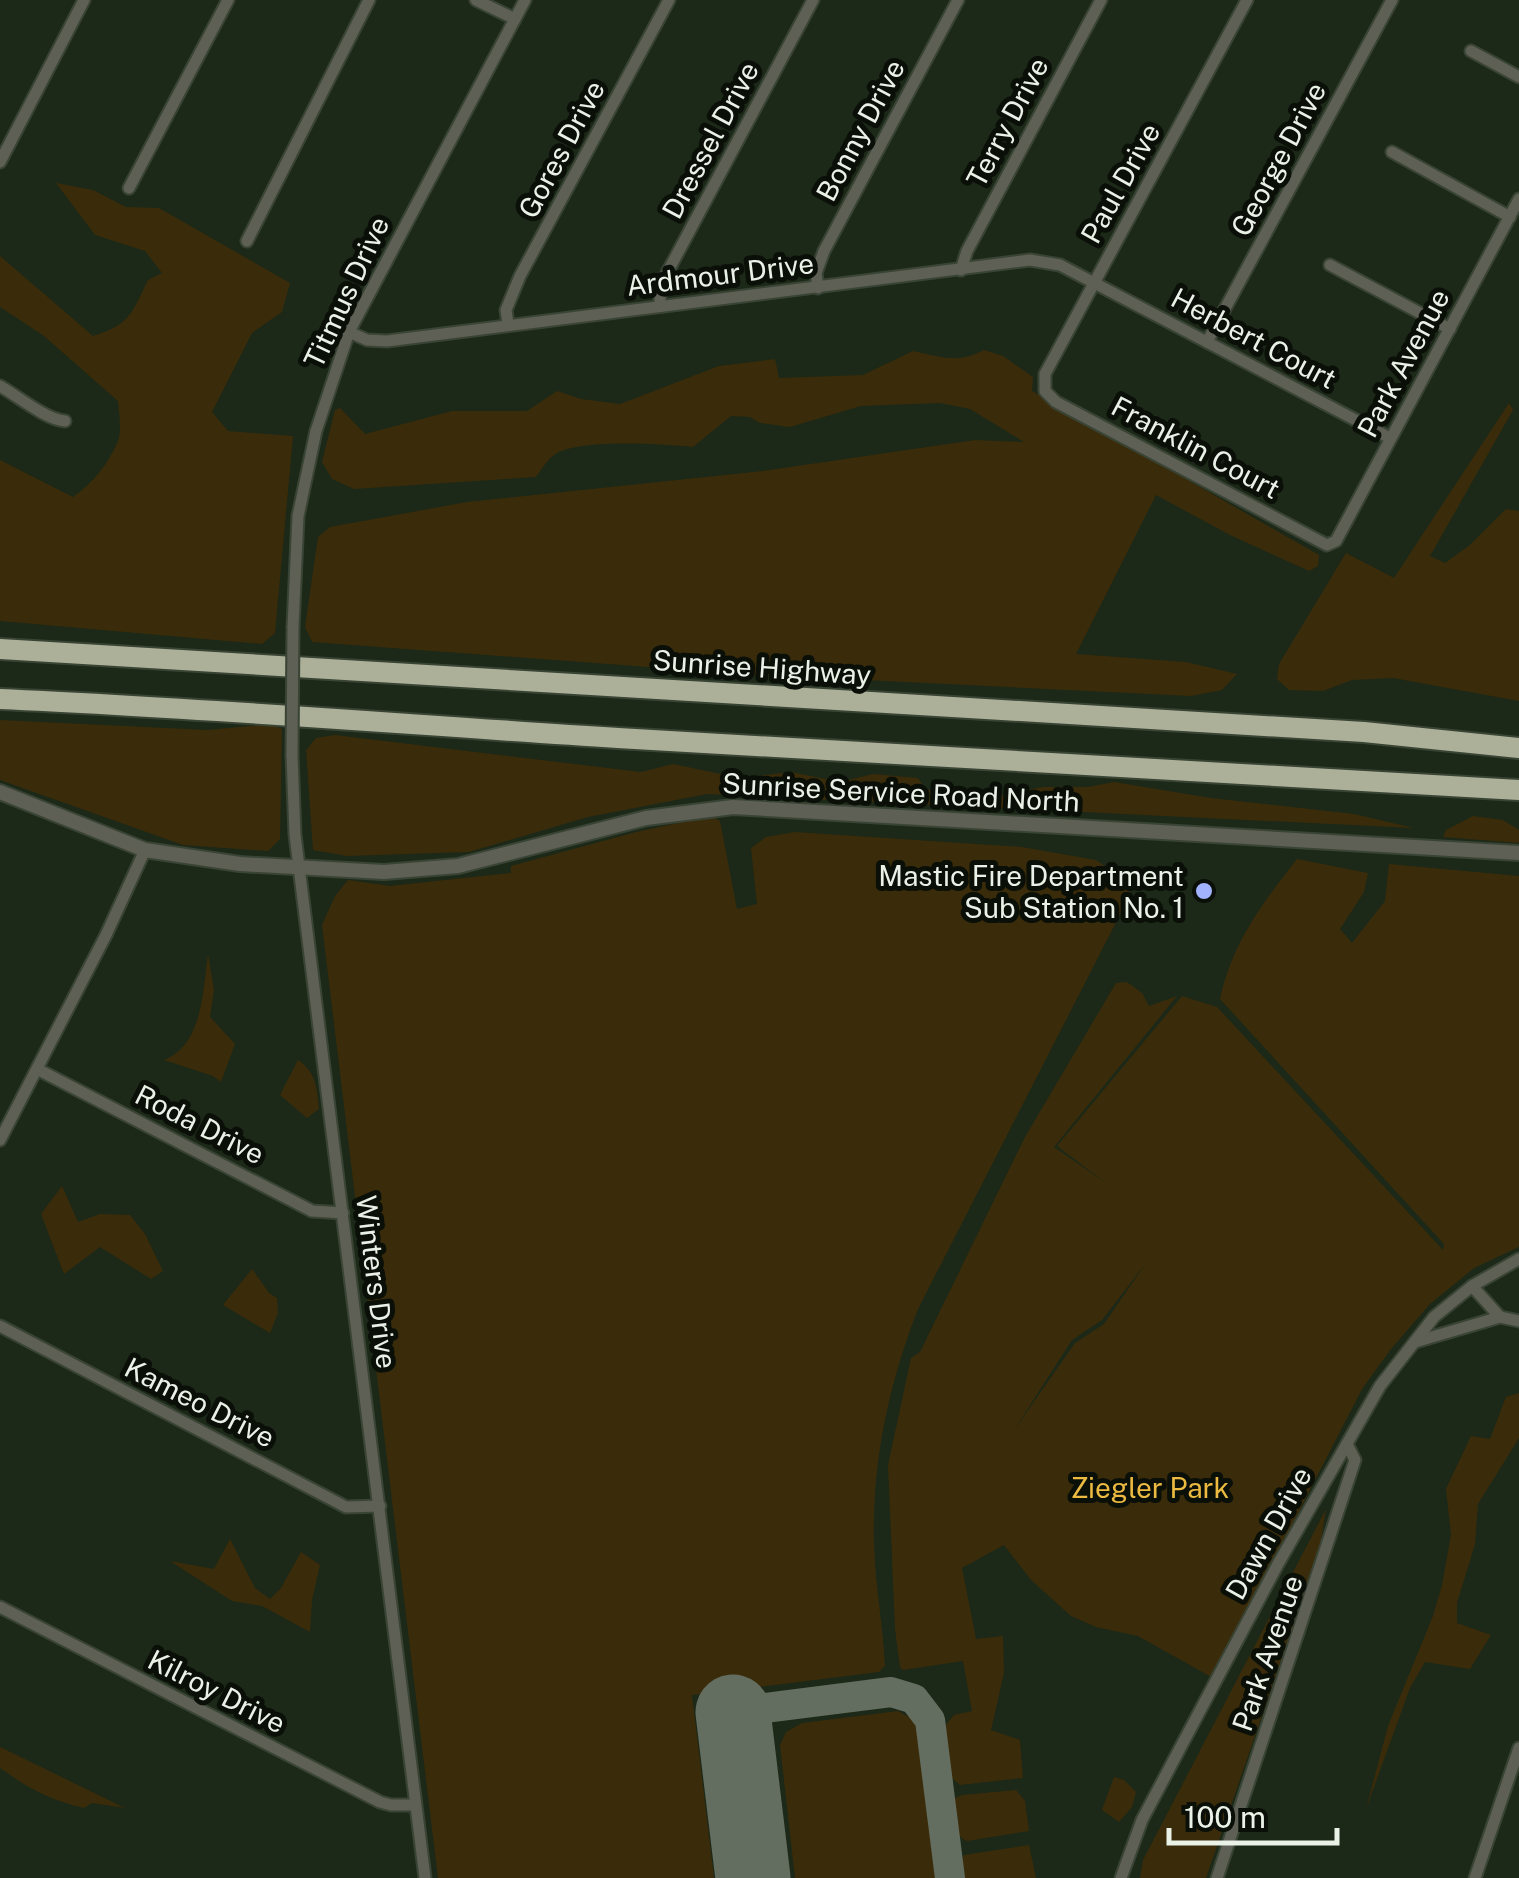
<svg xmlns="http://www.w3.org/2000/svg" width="1519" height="1878" font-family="'Public Sans',sans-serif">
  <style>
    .green { fill: #3a2c0a; fill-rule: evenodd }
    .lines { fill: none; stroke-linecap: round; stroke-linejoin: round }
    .taxiway { stroke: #646e60; stroke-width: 30 }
    .runway { stroke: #646e60; stroke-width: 75 }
    .minor-casing { stroke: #394435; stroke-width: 15 }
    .tertiary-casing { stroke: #394435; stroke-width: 18 }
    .motorway-casing { stroke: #394435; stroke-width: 24 }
    .minor { stroke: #5e5f55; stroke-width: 11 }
    .tertiary { stroke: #5e5f55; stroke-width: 14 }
    .motorway { stroke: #adb098; stroke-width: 20 }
    .minor-bridge-casing { stroke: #394435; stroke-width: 15; stroke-linecap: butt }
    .minor-bridge { stroke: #5e5f55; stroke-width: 11 }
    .poi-dot { fill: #a1b3fd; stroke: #0a0f08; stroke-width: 4 }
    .labels { text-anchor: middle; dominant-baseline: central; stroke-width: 10; stroke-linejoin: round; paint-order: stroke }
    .street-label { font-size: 28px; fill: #eaf2e7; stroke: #0a0f08 }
    .poi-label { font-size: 28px; fill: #eaf2e7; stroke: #0a0f08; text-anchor: end }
    .park-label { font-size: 28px; fill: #ecba41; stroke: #0a0f08 }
  </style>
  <rect width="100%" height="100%" fill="#1c2818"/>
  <!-- green -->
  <g class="green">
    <path d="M56,183l37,7 33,17 33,1 131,75 -8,29 -30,21 -40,79 16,19 65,5 -18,197 -13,11 -262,-23v-161l73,37c20,-14 35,-33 45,-56 4,-11 1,-28 0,-40l-74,-65 -44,-29v-51l93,80c38,-12 38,-22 55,-56l14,-7 -17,-22 -50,-16z"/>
    <path d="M984,350l19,6 30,21 -1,14 287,164 -1,11 -9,5 -79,-36 -74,-40 -80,159 110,8 51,12 -15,16 -31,6 -448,-22 -431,-32 -7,-15 13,-90 12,-10 137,-25 296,-31 212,-31 49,2 -54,-33 -30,-6 -79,3 -71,21 -30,-4 -10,-6 -19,-1 -38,31c-33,-3 -107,-8 -136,6 -9,5 -15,16 -21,24l-182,12 -22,-10 -10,-17 13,-52 5,-2 25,26 87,-23h75l30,-20 24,8 39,5 99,-38 56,-7 4,19 84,-3 50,-24c27,6 46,13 71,-1z"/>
    <path d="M1509,403l4,7 -83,146 15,7 25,-18 36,-36 13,2v190l-126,-23 -41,2 -29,11 -34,-1 -12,-11 2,-15 67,-111 48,25z"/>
    <path d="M0,720l207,10 64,-6 11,5 -2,110 -12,12 -85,-6 -183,-65z"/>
    <path d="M335,735l306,37 32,-8 67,14 51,-6 49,10 33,-8 45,4 7,11 37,9 31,-1 50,-10h45l26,-5 97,16 143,16 60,14 -707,-34 -119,23 -119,35 -122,4 -34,-6 -7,-100 10,-12z"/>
    <path d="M711,816l9,5 17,88 20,-5 -6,-56 15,-11 29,-5 227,15 74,13 32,22 2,13 -212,414c-29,75 -46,152 -44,234 1,41 9,82 11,123l-6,6 -187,23 22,183h-276l-116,-953 13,-29 13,-16 42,6 121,-13v-7l125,-34z"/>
    <path d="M1473,816l30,4 16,10v13l-76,-6 3,-7z"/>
    <path d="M1297,859l71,14 -4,19 -24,37 12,14 33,-42 4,-37 130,12v371l-45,21 -44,36 -39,45 -29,40 -149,289 -75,-42 -42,-9 -25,-11 -40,-36 -27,-35 -42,23 14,71 27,-3 1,37 -13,57 29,10 3,38 -63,7 -13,-11 -5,-45 12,-14 18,-4 -9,-50 -60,9 -3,-3 -5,-38 -7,-164 23,-107 9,-6 105,-215 91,-154 11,-1 15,11 7,13 28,-10 -123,151 52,36 -49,-37 125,-150 35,11 226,243 1,-6 -224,-245c12,-56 42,-95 77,-140zM1146,1263l-42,61 -29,19 -61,87 58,-90 30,-20z"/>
    <path d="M208,954l6,36 -4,27 25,27 -14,38 -8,-6 -49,-16c39,-15 39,-71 44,-106z"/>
    <path d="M298,1060c18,12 19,28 21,49l-12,9 -27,-23z"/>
    <path d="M62,1186l16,36 22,-8 30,1 15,19 18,37 -12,8 -51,-32 -36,27 -23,-60z"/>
    <path d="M252,1269l17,24 8,5 1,15 -8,20 -47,-28z"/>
    <path d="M1519,1393v45l-41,66 -3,40 -18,59v20l34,12 -21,34 -45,-7 -15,26 -44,121 22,-83 45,-110 9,-31 9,-50 -5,-46 25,-53 19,3 16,-42z"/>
    <path d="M1326,1509l-5,31 -26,80 -89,258h-66l3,-18z"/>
    <path d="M230,1539l25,49 15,11 11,-11 20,-36 19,13 -8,35 -2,32 -48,-26 -30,-5 -62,-40 44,8z"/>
    <path d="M898,1711l14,8 10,16 17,143h-144l-15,-133 6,-13 16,-9z"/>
    <path d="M0,1747l125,61 -33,-5 -8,5c-36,-9 -53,-18 -84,-40z"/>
    <path d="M1114,1777l10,3 12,12 -4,15 -13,15 -17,-12z"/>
    <path d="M1016,1790l9,11 4,30 -62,10c-17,-7 -16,-27 -12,-43l7,-3z"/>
    <path d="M1029,1845l7,33h-75l-2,-13 5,-10z"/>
  </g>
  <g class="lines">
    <!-- taxiway -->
    <path class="taxiway" d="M733,1712l158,-20 23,7 16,21 20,158"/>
    <!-- runway -->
    <path class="runway" d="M733,1712l20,166"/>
    <defs>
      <g id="minor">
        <path d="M476,0l39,19"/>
        <path d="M1247,0l-202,374v17l11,11 271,143 9,-4 183,-342"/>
        <path d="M1471,51l48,26"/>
        <path d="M1392,152l118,65"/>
        <path d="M0,162l84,-162"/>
        <path d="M129,188l99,-188"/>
        <path d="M247,241l122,-241"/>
        <path d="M1330,265l120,64"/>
        <path d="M961,270l6,-19 134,-251"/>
        <path d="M818,288l-2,-15 8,-22 134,-251"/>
        <path d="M660,306v-15l7,-18 146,-273"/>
        <path d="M508,324l-2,-14 14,-34 149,-276"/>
        <path d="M349,332l18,8 20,1 643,-81 30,5 330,173"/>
        <path d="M1207,342l185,-342"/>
        <path d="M0,386c19,11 45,33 65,35"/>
        <path d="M293,627l5,-111 18,-85 33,-99 176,-332"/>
        <path d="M292,755l3,80 130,1043"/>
        <path d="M37,1069l275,142 31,2"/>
        <path d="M0,1140l106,-205 39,-85"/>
        <path d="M1472,1286l28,31"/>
        <path d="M0,1326l346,181 34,-1"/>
        <path d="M1415,1342l85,-25 19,4"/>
        <path d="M0,1607l380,195 11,3h24"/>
        <path d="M1121,1878l21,-58 44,-83 92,-173 102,-178 54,-69 38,-31 47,-27"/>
        <path d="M1217,1878l138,-418 -8,-16"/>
        <path d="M1475,1878l44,-130"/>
      </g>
      <path id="tertiary" d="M0,792l145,58 95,14 144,8 74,-6 188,-48 87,-11 786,46"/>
      <g id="motorway">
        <path d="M0,649l1364,83 155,16"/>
        <path d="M0,699c206,9 412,26 618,39 300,20 601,32 901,52"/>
      </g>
    </defs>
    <!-- minor casing -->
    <use href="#minor" class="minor-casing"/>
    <!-- tertiary casing -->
    <use href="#tertiary" class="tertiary-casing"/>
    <!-- motorway casing -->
    <use href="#motorway" class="motorway-casing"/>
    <!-- minor -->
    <use href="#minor" class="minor"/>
    <!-- tertiary -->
    <use href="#tertiary" class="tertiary"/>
    <!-- motorway -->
    <use href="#motorway" class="motorway"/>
    <defs>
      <path id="minor-bridge" d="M292,755l1,-128"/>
    </defs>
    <!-- minor-bridge casing -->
    <use href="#minor-bridge" class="minor-bridge-casing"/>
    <!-- minor-bridge -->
    <use href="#minor-bridge" class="minor-bridge"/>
  </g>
  <!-- markers -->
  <circle class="poi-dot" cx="1204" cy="891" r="10"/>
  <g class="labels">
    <!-- street labels -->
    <g class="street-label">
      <text transform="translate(1007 122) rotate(-62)">Terry Drive</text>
      <text transform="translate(860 130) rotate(-62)">Bonny Drive</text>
      <text transform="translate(710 140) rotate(-62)">Dressel Drive</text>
      <text transform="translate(561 149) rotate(-62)">Gores Drive</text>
      <text transform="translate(1278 159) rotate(-62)">George Drive</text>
      <text transform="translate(1120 183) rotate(-61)">Paul Drive</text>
      <text transform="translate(720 274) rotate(-7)">Ardmour Drive</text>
      <text transform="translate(346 292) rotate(-65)">Titmus Drive</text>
      <text transform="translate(1254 338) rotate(28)">Herbert Court</text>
      <text transform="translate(1403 363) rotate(-62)">Park Avenue</text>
      <text transform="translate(1196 447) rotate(28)">Franklin Court</text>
      <text transform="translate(762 667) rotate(4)">Sunrise Highway</text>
      <text transform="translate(901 792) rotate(3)">Sunrise Service Road North</text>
      <text transform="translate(200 1124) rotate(27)">Roda Drive</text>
      <text transform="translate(377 1282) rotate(83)">Winters Drive</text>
      <text transform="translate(200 1402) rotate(27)">Kameo Drive</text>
      <text transform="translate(1268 1533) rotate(-61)">Dawn Drive</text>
      <text transform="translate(1267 1653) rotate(-71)">Park Avenue</text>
      <text transform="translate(217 1691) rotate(27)">Kilroy Drive</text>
    </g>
    <!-- poi labels -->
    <g class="poi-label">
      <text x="1184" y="875">Mastic Fire Department<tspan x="1184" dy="32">Sub Station No. 1</tspan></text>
    </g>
    <!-- park labels -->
    <g class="park-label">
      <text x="1150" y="1487">Ziegler Park</text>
    </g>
  </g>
  <!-- scale -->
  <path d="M1169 1828v15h168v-15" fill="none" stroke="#eaf2e7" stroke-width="5"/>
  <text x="1184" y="1828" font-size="30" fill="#eaf2e7" stroke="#0a0f08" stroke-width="8" paint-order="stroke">100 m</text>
</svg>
